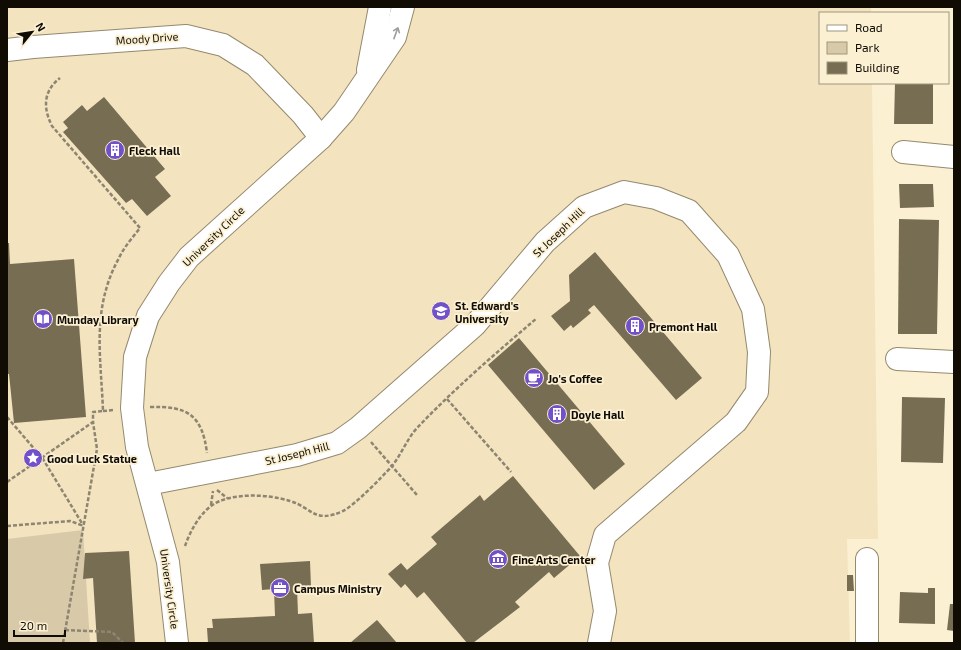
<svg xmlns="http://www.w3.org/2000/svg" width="961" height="650" font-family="'Exo 2',sans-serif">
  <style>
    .built { fill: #f3e4bf }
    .green { fill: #d8caa8 }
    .building { fill: #776d53 }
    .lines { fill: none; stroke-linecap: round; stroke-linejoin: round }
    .minor-casing { stroke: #94896e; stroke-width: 24 }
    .path { stroke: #8d8572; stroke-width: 2.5; stroke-dasharray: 4 2; stroke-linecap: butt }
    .minor { stroke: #fff; stroke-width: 22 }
    .oneway { stroke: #9f9e9b }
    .labels { text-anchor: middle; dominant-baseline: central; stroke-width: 3.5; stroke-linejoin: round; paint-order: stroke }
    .street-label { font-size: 11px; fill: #100c04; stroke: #fcf0d3 }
    .poi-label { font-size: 11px; font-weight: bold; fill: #100c04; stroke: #fcf0d3; text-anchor: start }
  </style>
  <rect width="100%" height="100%" fill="#fcf0d3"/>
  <!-- built -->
  <path class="built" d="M7,7h864v6h-51v70h52l6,456h-31l3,104h-843z"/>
  <!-- green -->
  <path class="green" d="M83,530l7,113h-83v-104z"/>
  <!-- building -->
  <g class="building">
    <path d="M895,83h38v41h-39z"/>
    <path d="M104,97l61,72 -10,8 16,19 -24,20 -15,-17 -6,4 -63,-71 5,-4 -5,-6 19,-17 5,6z"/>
    <path d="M899,184h34l1,23 -34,1z"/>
    <path d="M899,219l40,1 -2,114h-39z"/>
    <path d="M7,243h2l1,21 64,-5 12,158 -72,6 -5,-49h-2z"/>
    <path d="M595,252l107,126 -26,22 -82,-95 -6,5 3,3 -18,15 -2,-3 -7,6 -13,-15 19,-15 -1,-26z"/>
    <path d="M519,338l106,126 -31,26 -106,-125z"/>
    <path d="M902,397l43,1 -2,65 -42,-1z"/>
    <path d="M513,476l67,80 -26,22 -5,-6 -34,30 5,5 -47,36h-6l-43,-51 -7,6 -12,-14 -4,4 -13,-14 13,-11 6,7 30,-26 -6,-7 49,-42 4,6z"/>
    <path d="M129,551l6,92h-38l-4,-65 -10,1 2,-26z"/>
    <path d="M310,561l1,26 -14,1 1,26 14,-1 2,30h-106l-1,-15h6l-1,-9 63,-3 -1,-27 -12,1 -2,-26z"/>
    <path d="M847,575h6l1,16h-7z"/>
    <path d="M928,588h7v36l-36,-1 1,-31 28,1z"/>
    <path d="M950,604h4v27l-7,-1z"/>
    <path d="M377,620l20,23h-47z"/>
  </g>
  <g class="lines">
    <defs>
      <g id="minor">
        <path d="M7,50l26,-3 153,-11 37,9 32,20 48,50 18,23"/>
        <path d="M368,70l12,-63"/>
        <path d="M903,152l51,5"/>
        <path d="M897,359l57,3"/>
        <path d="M148,484l149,-29 40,-12 21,-15 117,-103 70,-83 39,-35 40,-15 32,6 33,13 39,44 25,54 6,43 -2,40 -21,30 -131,113 -8,28 8,48 -6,32"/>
        <path d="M177,643l-9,-81 -31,-115 -5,-39 3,-51 13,-41 21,-33 20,-26 132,-119 23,-26 51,-75 8,-30"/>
        <path d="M867,643v-84"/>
      </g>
    </defs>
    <!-- minor casing -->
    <use href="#minor" class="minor-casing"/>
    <!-- path -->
    <g class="path">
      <path d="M447,399l64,73"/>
      <path d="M150,407c37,-1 52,7 57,46"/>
      <path d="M103,411l11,-1"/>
      <path d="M7,417l36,42 40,66"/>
      <path d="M371,442l46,53"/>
      <path d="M7,482l86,-60v-10l10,-1c-2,-55 -12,-102 16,-153 5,-11 14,-21 21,-30l-88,-102c-9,-18 -9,-35 8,-48"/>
      <path d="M217,490l10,8"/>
      <path d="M211,505l2,-14"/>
      <path d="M7,526l63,-5 14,5"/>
      <path d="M185,546c5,-14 13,-30 26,-40 19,-14 57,-12 79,-5 23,7 24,23 53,10 12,-6 39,-34 49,-45 9,-11 15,-27 25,-38 37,-39 79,-75 120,-110"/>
      <path d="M65,630l47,2 11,11"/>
      <path d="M63,643l34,-194 -4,-27"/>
    </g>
    <!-- minor -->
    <use href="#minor" class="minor"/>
  </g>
  <!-- one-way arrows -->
  <defs><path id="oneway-shaft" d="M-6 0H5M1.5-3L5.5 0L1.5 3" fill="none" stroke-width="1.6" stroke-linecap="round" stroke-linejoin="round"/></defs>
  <use class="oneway" href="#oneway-shaft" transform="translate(396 33) rotate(-70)"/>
  <!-- icons -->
  <defs>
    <symbol id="building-disc" viewBox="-11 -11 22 22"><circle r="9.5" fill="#7250ca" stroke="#fcf0d3"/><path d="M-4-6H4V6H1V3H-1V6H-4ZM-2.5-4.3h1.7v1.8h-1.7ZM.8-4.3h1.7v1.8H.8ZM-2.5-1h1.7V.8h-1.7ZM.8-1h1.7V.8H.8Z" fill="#fff"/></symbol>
    <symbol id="university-disc" viewBox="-11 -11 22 22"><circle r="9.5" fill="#7250ca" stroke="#fcf0d3"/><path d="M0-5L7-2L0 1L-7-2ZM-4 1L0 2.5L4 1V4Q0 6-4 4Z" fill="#fff"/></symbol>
    <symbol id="library-disc" viewBox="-11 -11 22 22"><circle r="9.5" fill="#7250ca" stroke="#fcf0d3"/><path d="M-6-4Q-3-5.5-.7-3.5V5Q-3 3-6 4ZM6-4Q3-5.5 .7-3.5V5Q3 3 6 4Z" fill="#fff"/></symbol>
    <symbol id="cafe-disc" viewBox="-11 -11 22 22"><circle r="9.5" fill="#7250ca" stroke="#fcf0d3"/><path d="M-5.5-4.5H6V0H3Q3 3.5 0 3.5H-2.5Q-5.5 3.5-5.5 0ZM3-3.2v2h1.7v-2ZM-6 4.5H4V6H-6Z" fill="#fff"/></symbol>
    <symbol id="sight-disc" viewBox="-11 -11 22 22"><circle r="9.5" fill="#7250ca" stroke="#fcf0d3"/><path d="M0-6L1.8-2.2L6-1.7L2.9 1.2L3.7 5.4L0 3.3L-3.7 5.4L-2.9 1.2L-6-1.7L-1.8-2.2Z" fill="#fff"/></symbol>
    <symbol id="museum-disc" viewBox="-11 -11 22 22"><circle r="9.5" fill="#7250ca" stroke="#fcf0d3"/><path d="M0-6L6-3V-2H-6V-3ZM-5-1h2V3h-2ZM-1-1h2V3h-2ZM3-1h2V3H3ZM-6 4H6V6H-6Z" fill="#fff"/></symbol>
    <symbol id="office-disc" viewBox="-11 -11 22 22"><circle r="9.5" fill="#7250ca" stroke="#fcf0d3"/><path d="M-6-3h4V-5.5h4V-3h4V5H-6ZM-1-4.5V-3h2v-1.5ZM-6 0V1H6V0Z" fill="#fff"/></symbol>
  </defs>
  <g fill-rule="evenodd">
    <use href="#building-disc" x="104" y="139" width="22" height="22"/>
    <use href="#university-disc" x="430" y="300" width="22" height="22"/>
    <use href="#library-disc" x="32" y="308" width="22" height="22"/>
    <use href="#building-disc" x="624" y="315" width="22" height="22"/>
    <use href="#cafe-disc" x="523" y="367" width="22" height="22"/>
    <use href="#building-disc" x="546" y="403" width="22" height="22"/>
    <use href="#sight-disc" x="22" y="447" width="22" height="22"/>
    <use href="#museum-disc" x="487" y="548" width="22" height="22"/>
    <use href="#office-disc" x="269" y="577" width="22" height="22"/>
  </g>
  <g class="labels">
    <!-- street labels -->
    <g class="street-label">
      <text transform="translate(147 38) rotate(-4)">Moody Drive</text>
      <text transform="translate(558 232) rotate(-44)">St Joseph Hill</text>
      <text transform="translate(213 236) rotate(-44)">University Circle</text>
      <text transform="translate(297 453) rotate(-14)">St Joseph Hill</text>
      <text transform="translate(170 589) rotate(82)">University Circle</text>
    </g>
    <!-- poi labels -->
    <g class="poi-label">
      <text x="129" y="150">Fleck Hall</text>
      <text x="455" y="305">St. Edward's<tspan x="455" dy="13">University</tspan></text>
      <text x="57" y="319">Munday Library</text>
      <text x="649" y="326">Premont Hall</text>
      <text x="548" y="378">Jo's Coffee</text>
      <text x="571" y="414">Doyle Hall</text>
      <text x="47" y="458">Good Luck Statue</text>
      <text x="512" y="559">Fine Arts Center</text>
      <text x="294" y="588">Campus Ministry</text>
    </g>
  </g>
  <!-- border -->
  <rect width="961" height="650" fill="none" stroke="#100c04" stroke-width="16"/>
  <!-- legend -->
  <rect x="819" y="12" width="130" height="72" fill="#fcf0d3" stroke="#9e9580"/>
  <rect x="827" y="25" width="20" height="6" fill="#ffffff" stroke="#9e9580"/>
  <text x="855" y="32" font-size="12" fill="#100c04">Road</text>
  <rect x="827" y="42" width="20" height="12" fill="#d8caa8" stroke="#9e9580"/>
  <text x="855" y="52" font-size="12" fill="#100c04">Park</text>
  <rect x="827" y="62" width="20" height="12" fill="#776d53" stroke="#9e9580"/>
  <text x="855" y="72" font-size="12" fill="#100c04">Building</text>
  <!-- north arrow -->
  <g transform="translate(32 32) rotate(60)" stroke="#fcf0d3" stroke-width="3" paint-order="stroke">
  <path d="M0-3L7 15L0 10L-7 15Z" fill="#100c04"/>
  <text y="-6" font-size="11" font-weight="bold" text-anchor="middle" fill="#100c04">N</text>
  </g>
  <!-- scale -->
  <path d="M14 630v6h51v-6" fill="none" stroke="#100c04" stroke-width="2"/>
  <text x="20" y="630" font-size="12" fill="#100c04" stroke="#fcf0d3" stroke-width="3" paint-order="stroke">20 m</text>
</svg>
